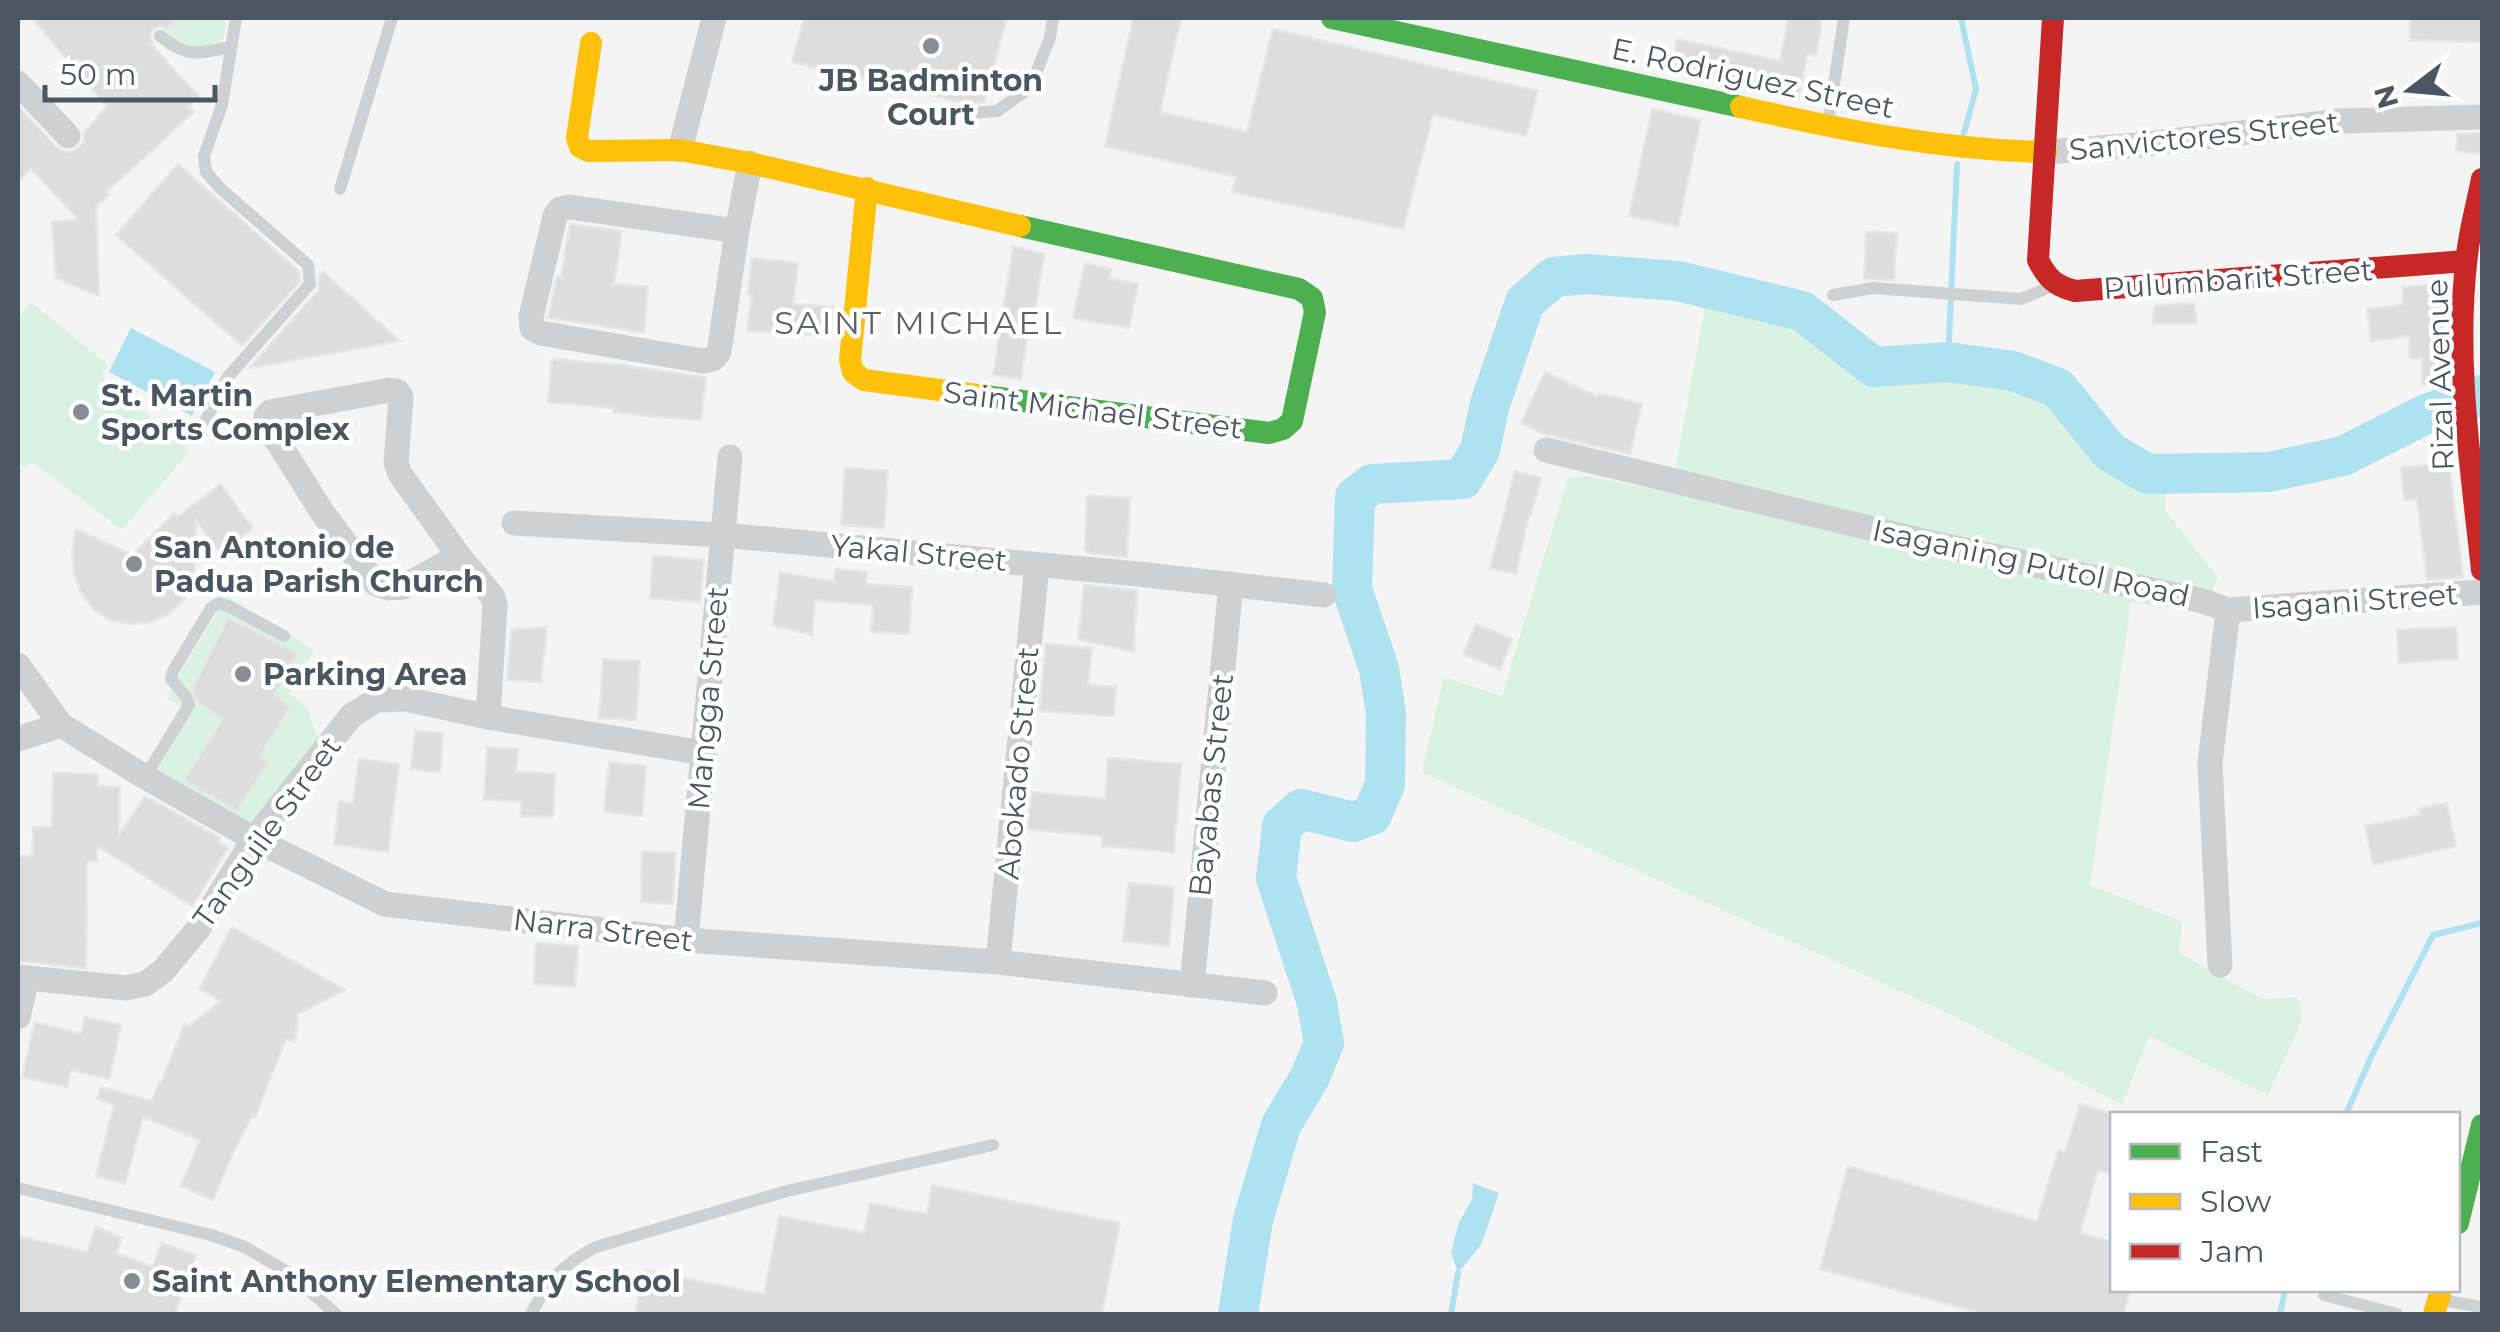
<svg xmlns="http://www.w3.org/2000/svg" width="2500" height="1332" font-family="Montserrat,sans-serif">
  <style>
    .green { fill: #d9f2e3 }
    .water { fill: #aee2f0 }
    .lines { fill: none; stroke-linecap: round; stroke-linejoin: round }
    .stream { stroke: #aee2f0; stroke-width: 6 }
    .river { stroke: #aee2f0; stroke-width: 40 }
    .building { fill: #ddddde; stroke: #e5e6e7; stroke-width: 2.5 }
    .lane { stroke: #ced0d2; stroke-width: 12 }
    .street { stroke: #ced0d2; stroke-width: 25 }
    .fast { stroke: #4caf50; stroke-width: 22 }
    .slow { stroke: #ffc107; stroke-width: 22 }
    .jam { stroke: #c62828; stroke-width: 22 }
    .poi-dot { fill: #868d94; stroke: #fff; stroke-width: 4 }
    .labels { text-anchor: middle; dominant-baseline: central; stroke-width: 9; stroke-linejoin: round; paint-order: stroke }
    .street-label { font-size: 30px; fill: #4a5661; stroke: #fff }
    .poi-label { font-size: 30px; font-weight: bold; fill: #4a5661; stroke: #fff; text-anchor: start }
    .neighbourhood-label { font-size: 32px; letter-spacing: 2.5px; fill: #5f6368; stroke: #fff }
  </style>
  <rect width="100%" height="100%" fill="#f4f4f4"/>
  <!-- green -->
  <g class="green">
    <path d="M152,18h74l-2,20 -5,5 -26,5 -24,-12z"/>
    <path d="M31,302l77,63 -7,10 89,76 -68,79 -90,-68 -7,6 -7,-6v-143z"/>
    <path d="M1705,306l91,13 69,56 90,-2 89,29 52,52 45,30 24,1v25l53,68 -16,34 -71,-10 -41,283 92,37 -3,31 83,46 36,-2 4,22 -34,76 -119,-59 -27,69 -168,-89 -532,-244 22,-95 58,19 66,-218 18,-2 85,17z"/>
    <path d="M227,596l87,54 -24,43 16,14 14,36 -72,92 -95,-58 38,-64 -25,-16z"/>
  </g>
  <!-- water -->
  <g class="water">
    <path d="M131,328l84,44 -23,44 -83,-44z"/>
    <path d="M1473,1183l26,10 -18,52 -23,28 -7,-21 8,-30 13,-22z"/>
  </g>
  <g class="lines">
    <!-- stream -->
    <g class="stream">
      <path d="M1961,18l15,71 -12,44"/>
      <path d="M1948,362l9,-198"/>
      <path d="M2346,1114l26,-59 61,-120 49,-12"/>
      <path d="M1451,1314l7,-41"/>
      <path d="M2280,1314l5,-24"/>
    </g>
    <!-- river -->
    <path class="river" d="M1238,1314l15,-94 28,-95 29,-48 14,-34 -7,-40 -41,-125 6,-52 19,-17 52,13 19,-7 13,-31 1,-71 -7,-44 -27,-80 3,-92 17,-13 91,-5 17,-29 10,-46 35,-102 29,-25 31,-3 93,7 124,30 72,56 74,-5 65,9 45,17 52,64 38,22 121,-2 74,-16 83,-42 56,-19"/>
  </g>
  <!-- building -->
  <g class="building">
    <path d="M32,18h147l-12,11 -7,-3 -7,3 -3,7 3,7 -2,1 48,53 -10,9 5,6 -88,80 3,2 -13,12 3,90 -43,-18 -4,-56 27,-2 -48,-51 -13,13v-76l38,41 6,4 9,1 9,-5 4,-7v-7l23,-27z"/>
    <path d="M804,18h203l-23,84 -17,2 -117,-30v2l-58,-14z"/>
    <path d="M1133,18h48l-21,94 87,20 26,-103 265,62 -12,45 -93,-21 -30,114 -171,-37 4,-15 -131,-31z"/>
    <path d="M1788,18h34l-6,38 -9,-2 -8,44 -128,-28 6,-31 103,22z"/>
    <path d="M2410,18h72v24l-72,-2z"/>
    <path d="M1652,109l49,11 -23,106 -49,-10z"/>
    <path d="M2482,133l-2,21 -24,-3 1,-17z"/>
    <path d="M178,164l121,107 1,10 -58,65 -126,-111z"/>
    <path d="M570,224l52,7 -8,53 34,3 -4,45 -96,-14 9,-42 4,1z"/>
    <path d="M1866,232l31,1 -3,47 -30,-1z"/>
    <path d="M1013,246l31,8 -10,63h-4l-9,62 -28,-4z"/>
    <path d="M752,258l46,5 -5,41 41,3 -3,29 -84,-5 5,-37h-4z"/>
    <path d="M1085,263l26,6 -2,9 29,6 -9,44 -56,-10z"/>
    <path d="M323,272l77,69 -151,27 69,-77 1,-15z"/>
    <path d="M2443,284v101h-21v-27h-12l-1,-22 -38,5 -4,-32 35,-4 1,-18z"/>
    <path d="M2194,303l3,20 -44,1 1,-18z"/>
    <path d="M552,359l67,6 87,12 -5,43 -63,-5 -25,-3 1,-4 -66,-6z"/>
    <path d="M1545,372l53,25 1,-4 43,11 -12,50 -86,-20 -23,-11z"/>
    <path d="M2449,464l14,113 -36,3 -10,-81 -13,1 -3,-33z"/>
    <path d="M845,468l43,3 -4,57 -43,-3z"/>
    <path d="M1515,471l26,7 -10,37 -2,-1 -13,60 -26,-6z"/>
    <path d="M220,484l33,44 -32,25 -25,-33 -2,56 -10,23 -16,15 -17,8 -20,2 -18,-3 -18,-10 -14,-18 -7,-20 -2,-21 4,-23 56,26 42,-42 4,4z"/>
    <path d="M1087,496l43,2 -3,59 -40,-4 1,-3h-3z"/>
    <path d="M653,556l51,4 -4,42 -50,-4z"/>
    <path d="M835,569l32,3 -1,12 46,3 -3,47 -38,-2 2,-27 -58,-5 -3,35 -39,-10 7,-53 54,10z"/>
    <path d="M1084,585l53,5 -3,62 -56,-13z"/>
    <path d="M228,618l70,36 -24,40 16,13 -30,49 9,6 -32,49 -53,-31 38,-60 -23,-18 -7,-13z"/>
    <path d="M1476,624l36,15 -12,30 -37,-15z"/>
    <path d="M547,627l-6,55 -34,-2 5,-50z"/>
    <path d="M2456,627l2,32 -59,4 -2,-33z"/>
    <path d="M1046,644l46,4 -4,37 28,2 -2,29 -75,-5z"/>
    <path d="M603,659l37,2 -4,59 -37,-2z"/>
    <path d="M415,730l28,4 -3,38 -29,-3z"/>
    <path d="M487,747l31,2 -2,23 39,2 -2,43 -32,-1v-14l-37,-3z"/>
    <path d="M1108,758l73,6 -7,88 -72,-6v-10l-75,-7 4,-37 74,7z"/>
    <path d="M359,759l40,5 -11,88 -54,-8 5,-43 14,2z"/>
    <path d="M609,762l37,4 -4,50 -38,-4z"/>
    <path d="M53,773l45,1v12l22,1 -1,48 26,-39 75,42 -2,3 10,7 -36,58 -95,-60v15h-10l-1,107 -68,-7v-105h14l1,-29h19z"/>
    <path d="M2447,803l9,43 -83,19 -8,-39 55,-11 -2,-6z"/>
    <path d="M642,851l33,2 -2,51 -32,-2z"/>
    <path d="M1129,883l45,4 -5,59 -46,-5z"/>
    <path d="M232,927l113,63 -47,24 -3,28 -9,-3 -31,78 -3,-1 -19,37 -20,47 -32,-14 19,-46 -57,-23 -18,67 -29,-8 18,-71 -17,-7 4,-11 51,14 7,-19 2,1 24,-60 5,3 31,-25 -22,-12z"/>
    <path d="M536,943l42,3 -3,41 -41,-3z"/>
    <path d="M85,1017l36,8 -12,54 -38,-9 -4,17 -45,-10 13,-55 46,12z"/>
    <path d="M2080,1104l32,10v60l-14,-4 -18,63 32,9v48h19l-8,24h-139l-164,-45 28,-103 189,55 21,-71 7,2z"/>
    <path d="M932,1185l188,38 -18,91h-467l9,-44 120,24 15,-78 85,17 6,-30 57,11z"/>
    <path d="M96,1227l26,11 -6,15 37,14 8,-24 35,12 -21,59h-157v-78l69,16z"/>
  </g>
  <g class="lines">
    <!-- lane -->
    <g class="lane">
      <path d="M160,36c28,22 37,18 70,11"/>
      <path d="M929,117l68,-6 33,-23 20,-50 3,-20"/>
      <path d="M1828,124l16,-106"/>
      <path d="M340,189l52,-171"/>
      <path d="M1833,295l40,-7 148,11 31,-13"/>
      <path d="M206,420l21,-42 83,-94 -2,-19 -87,-76 -15,-17 -2,-16 18,-51 14,-87"/>
      <path d="M145,777l44,-72 -3,-8 -15,-18 2,-8 38,-63 8,-5 9,3 56,30"/>
      <path d="M18,1188l193,47 34,12 44,26 47,41"/>
      <path d="M2324,1295l73,19"/>
      <path d="M2441,1300l41,7"/>
      <path d="M531,1314c17,-33 32,-50 65,-67l191,-56 206,-46"/>
    </g>
    <!-- street -->
    <g class="street">
      <path d="M18,83l50,53"/>
      <path d="M680,150l34,-132"/>
      <path d="M2046,152l92,-7 203,-24 141,-4"/>
      <path d="M737,231l-168,-24 -9,2 -5,7 -24,101 1,11 8,5 163,28 10,-2 6,-7 18,-121 13,-68"/>
      <path d="M1546,450l377,91 280,60 25,9 254,-18"/>
      <path d="M514,523l209,12 415,39 186,21"/>
      <path d="M459,556l-56,31 -14,1 -13,-4 -54,-72 -54,-86 -2,-9 4,-5 120,-22 7,1 4,6 -5,66 4,11 59,82 34,41 2,8 -7,112"/>
      <path d="M18,665l43,60 84,52 109,62 131,65 301,36 312,22 267,31"/>
      <path d="M18,739l43,-14"/>
      <path d="M686,940l44,-483"/>
      <path d="M998,962l39,-397"/>
      <path d="M2220,965l-10,-202 18,-153"/>
      <path d="M18,977l108,11 19,-4 18,-13 35,-42 56,-90 97,-123 25,-16 30,-1 82,18 216,36"/>
      <path d="M1192,985l39,-401"/>
      <path d="M18,1017l9,-39"/>
    </g>
    <!-- fast -->
    <g class="fast">
      <path d="M1332,18l409,89"/>
      <path d="M985,396l284,37 14,-4 9,-8 23,-109 -3,-14 -13,-9 -279,-63"/>
      <path d="M2458,1223l24,-98"/>
    </g>
    <!-- slow -->
    <g class="slow">
      <path d="M591,43l-14,95 3,9 8,4 92,-1 70,13 270,63"/>
      <path d="M1741,107c102,23 201,43 305,45"/>
      <path d="M867,188l-17,172 3,12 11,8 121,16"/>
      <path d="M2434,1314l7,-24"/>
    </g>
    <!-- jam -->
    <g class="jam">
      <path d="M2053,18l-15,242c9,18 17,26 37,31l391,-30"/>
      <path d="M2482,179c-5,25 -12,50 -15,76 -13,104 4,211 15,315"/>
    </g>
  </g>
  <!-- markers -->
  <g class="poi-dot">
    <circle cx="931" cy="46" r="10"/>
    <circle cx="81" cy="412" r="10"/>
    <circle cx="134" cy="564" r="10"/>
    <circle cx="243" cy="674" r="10"/>
    <circle cx="132" cy="1281" r="10"/>
  </g>
  <g class="labels">
    <!-- street labels -->
    <g class="street-label">
      <text transform="translate(1753 78) rotate(12)">E. Rodriguez Street</text>
      <text transform="translate(2204 136) rotate(-6)">Sanvictores Street</text>
      <text transform="translate(2238 279) rotate(-4)">Pulumbarit Street</text>
      <text transform="translate(2440 375) rotate(-92)">Rizal Avenue</text>
      <text transform="translate(1093 410) rotate(7)">Saint Michael Street</text>
      <text transform="translate(919 553) rotate(5)">Yakal Street</text>
      <text transform="translate(2031 563) rotate(12)">Isaganing Putol Road</text>
      <text transform="translate(2355 601) rotate(-4)">Isagani Street</text>
      <text transform="translate(708 698) rotate(-85)">Mangga Street</text>
      <text transform="translate(1018 763) rotate(-85)">Abokado Street</text>
      <text transform="translate(1211 785) rotate(-84)">Bayabas Street</text>
      <text transform="translate(267 832) rotate(-54)">Tanguile Street</text>
      <text transform="translate(603 930) rotate(7)">Narra Street</text>
    </g>
    <!-- poi labels -->
    <g class="poi-label">
      <text x="931" y="80" text-anchor="middle">JB Badminton<tspan x="931" dy="34">Court</tspan></text>
      <text x="101" y="395">St. Martin<tspan x="101" dy="34">Sports Complex</tspan></text>
      <text x="154" y="547">San Antonio de<tspan x="154" dy="34">Padua Parish Church</tspan></text>
      <text x="263" y="674">Parking Area</text>
      <text x="152" y="1281">Saint Anthony Elementary School</text>
    </g>
    <!-- neighbourhood labels -->
    <g class="neighbourhood-label">
      <text x="919" y="322">SAINT MICHAEL</text>
    </g>
  </g>
  <!-- border -->
  <rect width="2500" height="1332" fill="none" stroke="#4a5661" stroke-width="40"/>
  <!-- legend -->
  <rect x="2110" y="1112" width="350" height="180" fill="#ffffff" stroke="#b7bbc0" stroke-width="2.5"/>
  <rect x="2130" y="1144" width="50" height="15" fill="#4caf50" stroke="#b7bbc0" stroke-width="2.5"/>
  <text x="2200" y="1162" font-size="30" fill="#4a5661">Fast</text>
  <rect x="2130" y="1194" width="50" height="15" fill="#ffc107" stroke="#b7bbc0" stroke-width="2.5"/>
  <text x="2200" y="1212" font-size="30" fill="#4a5661">Slow</text>
  <rect x="2130" y="1244" width="50" height="15" fill="#c62828" stroke="#b7bbc0" stroke-width="2.5"/>
  <text x="2200" y="1262" font-size="30" fill="#4a5661">Jam</text>
  <!-- north arrow -->
  <g transform="translate(2410 90) rotate(254)" stroke="#ffffff" stroke-width="8" paint-order="stroke">
  <path d="M0-8L18 38L0 25L-18 38Z" fill="#4a5661"/>
  <text y="-15" font-size="28" font-weight="bold" text-anchor="middle" fill="#4a5661">N</text>
  </g>
  <!-- scale -->
  <path d="M45 85v15h170v-15" fill="none" stroke="#4a5661" stroke-width="5"/>
  <text x="60" y="85" font-size="30" fill="#4a5661" stroke="#ffffff" stroke-width="8" paint-order="stroke">50 m</text>
</svg>
